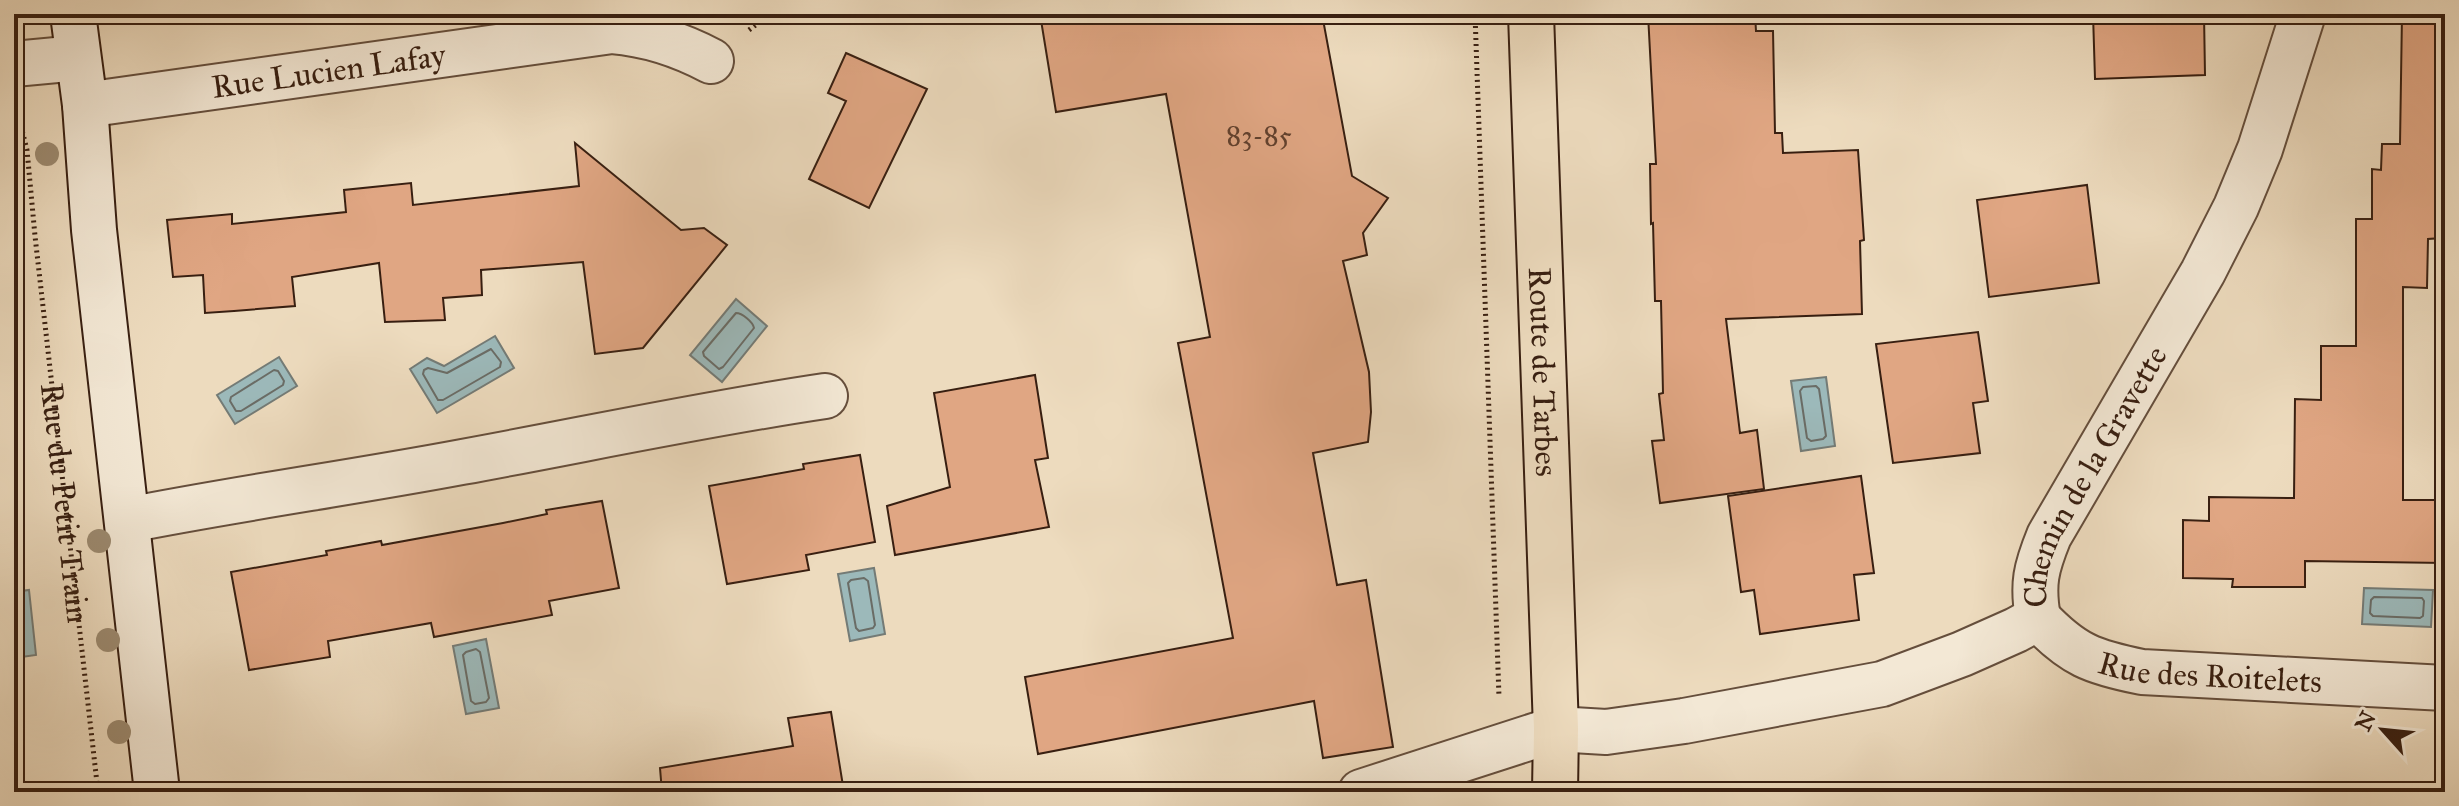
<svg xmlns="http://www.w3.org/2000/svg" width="2459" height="806" font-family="'IM FELL Great Primer',serif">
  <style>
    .water { fill: #9cb9ba; stroke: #747b76; stroke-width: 2 }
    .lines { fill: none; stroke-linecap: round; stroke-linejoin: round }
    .shore { stroke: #6a6c66; stroke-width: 2 }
    .building { fill: #e0a683; stroke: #381f11; stroke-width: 2 }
    .street-casing { stroke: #654e3c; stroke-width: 48 }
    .secondary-casing { stroke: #381f11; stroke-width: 48 }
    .primary-casing { stroke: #381f11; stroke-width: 48 }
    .path { stroke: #381f11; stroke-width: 5; stroke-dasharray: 2 4; stroke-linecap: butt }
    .street { stroke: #f3e8d5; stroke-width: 44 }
    .secondary { stroke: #f3e8d5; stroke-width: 44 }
    .primary { stroke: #eddbbe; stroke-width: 44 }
    .tree { fill: #9c8a70 }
    .labels { text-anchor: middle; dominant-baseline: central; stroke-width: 6; stroke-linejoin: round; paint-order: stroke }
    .number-label { font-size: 28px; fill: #62412e }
    .street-label { font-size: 32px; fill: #381f11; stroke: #f3e8d5 }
  </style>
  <rect width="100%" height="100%" fill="#eddbbe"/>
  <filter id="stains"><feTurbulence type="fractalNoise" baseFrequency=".0025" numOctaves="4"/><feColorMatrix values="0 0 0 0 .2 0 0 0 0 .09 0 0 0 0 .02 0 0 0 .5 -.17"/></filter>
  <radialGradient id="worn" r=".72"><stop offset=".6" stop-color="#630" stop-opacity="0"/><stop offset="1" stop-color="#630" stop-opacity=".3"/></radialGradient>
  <!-- water -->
  <g class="water">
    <path d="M736,299l31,27 -45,56 -32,-27z"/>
    <path d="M495,336l19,32 -77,45 -27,-44 17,-11 17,8z"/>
    <path d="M279,357l18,29 -62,38 -18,-29z"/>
    <path d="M1826,377l9,69 -34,5 -10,-70z"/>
    <path d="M874,568l11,66 -35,7 -12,-67z"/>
    <path d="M2364,588l69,2 -2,37 -69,-3z"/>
    <path d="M29,590l7,65 -22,3v-66z"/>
    <path d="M486,639l13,69 -33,6 -13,-68z"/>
  </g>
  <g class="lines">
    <!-- shore -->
    <g class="shore">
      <path d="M736,313c6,0 17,9 18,15l-31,39 -4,2 -15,-13 -1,-4z"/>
      <path d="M491,349l10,13 -1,5 -57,33h-5l-15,-26 1,-4 4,-2 19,5z"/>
      <path d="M274,370l4,1 6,10 -1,4 -42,26h-5l-6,-10 1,-4z"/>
      <path d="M1816,386l3,3 7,47 -3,3 -12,2 -4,-3 -7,-47 3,-4z"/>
      <path d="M864,578l4,3 7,44 -2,3 -14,3 -3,-3 -8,-45 3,-3z"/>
      <path d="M2374,597l48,1 2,3 -1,15 -3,2 -47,-2 -3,-3 1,-13z"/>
      <path d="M476,649l4,3 9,46 -3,4 -11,2 -4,-3 -8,-46 3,-3z"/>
    </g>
  </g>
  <!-- building -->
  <g class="building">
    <path d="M1040,14h282l30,162 36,22 -25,35 4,22 -24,6 26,111 2,40 -3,30 -55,11 24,132 29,-5 27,167 -70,11 -9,-57 -276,53 -13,-77 208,-39 -55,-295 32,-6 -44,-243 -110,18z"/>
    <path d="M1648,14h107l1,17h17l2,102h7l1,20 75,-3 6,90 -4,1 2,73 -136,5 14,114 17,-3 7,59 -104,14 -8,-62 12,-1 -5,-46 4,-1 -2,-92h-6l-2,-78 -2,1 -1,-60h6z"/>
    <path d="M2093,14h111l1,61 -110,4z"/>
    <path d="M2402,14h43l-3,224 -14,1 -1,49 -24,-1v213h42v63l-140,-2v26h-73l1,-8 -50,-1v-58l26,1v-24l85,1 1,-99 26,1v-54h35v-127h16v-50l9,1 1,-26h18z"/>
    <path d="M846,53l81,36 -58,119 -60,-29 37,-78 -18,-8z"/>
    <path d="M575,143l106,87 23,-2 23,17 -84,103 -48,6 -12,-92 -102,8 1,25 -39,3 2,22 -60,2 -6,-59 -87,14 3,29 -61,5 -29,2 -2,-38 -30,2 -6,-57 65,-6v10l114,-12 -2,-22 67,-7 2,22 166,-19z"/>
    <path d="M2087,185l12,98 -110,14 -12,-97z"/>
    <path d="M1978,332l10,69 -15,2 7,50 -87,10 -17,-119z"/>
    <path d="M1035,375l13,83 -13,2 14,67 -154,28 -8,-49 63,-19 -16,-94z"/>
    <path d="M860,455l15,87 -69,13 3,15 -82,14 -18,-98 95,-17 -1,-5z"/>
    <path d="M1861,476l13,97 -20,2 5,45 -99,14 -6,-44 -13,2 -13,-96z"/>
    <path d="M602,501l17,87 -70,13 3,14 -118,22 -3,-14 -103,18 2,16 -81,13 -18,-98 96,-17 -1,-4 55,-10 1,4 121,-22 44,-9 -1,-4z"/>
    <path d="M831,712l13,80h-182l-2,-24 133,-22 -5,-28z"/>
  </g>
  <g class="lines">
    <defs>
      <g id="street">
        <path d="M14,64l64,-6"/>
        <path id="s2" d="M85,105l527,-74c36,3 67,13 99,30"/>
        <path d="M128,520c111,-22 222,-37 334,-58 121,-22 241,-48 363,-66"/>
        <path id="s3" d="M2038,618c-6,-34 -2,-50 11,-82l154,-264 33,-65 24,-58 43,-135"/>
        <path id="s4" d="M2038,618c35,37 54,44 104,54l303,16"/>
        <path d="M1361,792l195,-63 50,3 78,-11 198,-37 80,-30 54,-24 22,-12"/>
      </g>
      <path id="secondary" d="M73,14l12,91 9,125 63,562"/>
      <g id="primary">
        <path id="s5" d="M1531,14l25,715 -1,63"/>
      </g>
    </defs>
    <!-- street casing -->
    <use href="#street" class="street-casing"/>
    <!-- secondary casing -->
    <use href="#secondary" class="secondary-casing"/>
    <!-- primary casing -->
    <use href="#primary" class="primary-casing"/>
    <!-- path -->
    <g class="path">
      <path d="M1475,14l24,683"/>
      <path d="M749,30l21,-16"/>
      <path id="s1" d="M18,114l9,36 8,86 63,556"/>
    </g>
    <!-- street -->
    <use href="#street" class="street"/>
    <!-- secondary -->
    <use href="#secondary" class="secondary"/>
    <!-- primary -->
    <use href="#primary" class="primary"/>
  </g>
  <!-- trees -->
  <g class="tree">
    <circle cx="47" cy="154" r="12"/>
    <circle cx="99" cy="541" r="12"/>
    <circle cx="108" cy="640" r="12"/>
    <circle cx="119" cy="732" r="12"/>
  </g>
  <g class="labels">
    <!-- number labels -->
    <g class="number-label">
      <text x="1259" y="135">83-85</text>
    </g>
    <!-- street labels -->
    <g class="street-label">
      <text stroke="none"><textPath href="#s2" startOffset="246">Rue Lucien Lafay</textPath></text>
      <text stroke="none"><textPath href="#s5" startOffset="358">Route de Tarbes</textPath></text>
      <text stroke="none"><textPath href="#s3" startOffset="156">Chemin de la Gravette</textPath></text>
      <text stroke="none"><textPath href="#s1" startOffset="392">Rue du Petit Train</textPath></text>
      <text stroke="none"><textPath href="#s4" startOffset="188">Rue des Roitelets</textPath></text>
    </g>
  </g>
  <!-- margin -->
  <rect width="2459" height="806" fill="none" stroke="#eddbbe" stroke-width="48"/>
  <rect x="16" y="16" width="2427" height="774" fill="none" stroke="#381f11" stroke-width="4"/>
  <rect x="24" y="24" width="2411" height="758" fill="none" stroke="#381f11" stroke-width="2"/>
  <!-- north arrow -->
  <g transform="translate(2383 730) rotate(297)" stroke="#f3e8d5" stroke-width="6" paint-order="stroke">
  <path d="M0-6L14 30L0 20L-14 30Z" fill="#381f11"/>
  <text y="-12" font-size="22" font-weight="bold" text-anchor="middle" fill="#381f11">N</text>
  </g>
  <rect width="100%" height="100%" filter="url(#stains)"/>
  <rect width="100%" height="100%" fill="url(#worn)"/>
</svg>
